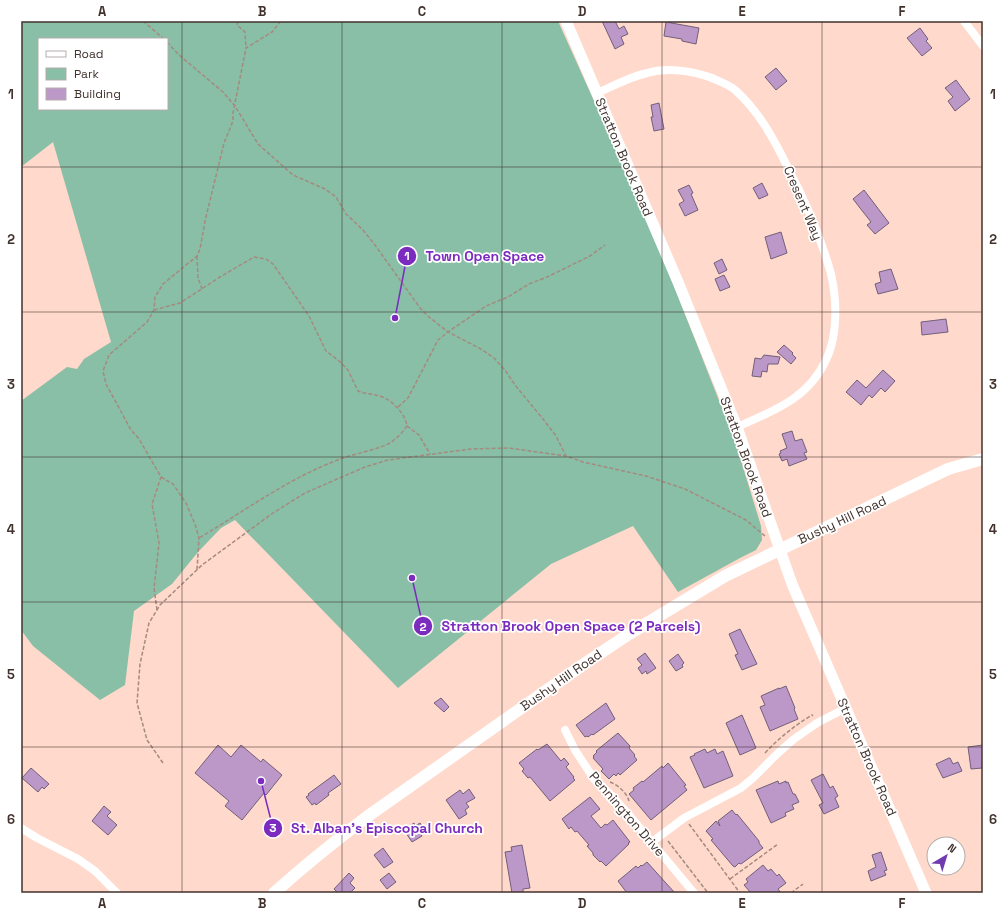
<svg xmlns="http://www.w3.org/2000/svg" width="1004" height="914" font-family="'Space Grotesk',sans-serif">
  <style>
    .green { fill: #88bfa6; fill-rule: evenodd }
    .building { fill: #bc98c9; stroke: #725f79 }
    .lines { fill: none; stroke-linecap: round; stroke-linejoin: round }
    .path { stroke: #a58a80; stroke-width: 1.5; stroke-dasharray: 4 2; stroke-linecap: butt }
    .minor { stroke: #fff; stroke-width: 8 }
    .tertiary { stroke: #fff; stroke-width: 11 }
    .secondary { stroke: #fff; stroke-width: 12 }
    .grid { fill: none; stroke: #41322d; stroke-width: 1; stroke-opacity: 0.55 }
    .labels { text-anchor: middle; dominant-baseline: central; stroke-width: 3.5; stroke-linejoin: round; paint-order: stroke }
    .street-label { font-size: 13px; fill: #41322d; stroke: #fff }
    .leader { fill: none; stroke: #7b2cbf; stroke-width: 1.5 }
    .callout-dot { fill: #7b2cbf; stroke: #fff; stroke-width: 1.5 }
    .mark-label { font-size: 12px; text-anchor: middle; font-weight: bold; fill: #fff }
    .callout-label { font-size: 14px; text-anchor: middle; font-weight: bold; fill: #7b2cbf; stroke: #fff; stroke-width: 3.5; stroke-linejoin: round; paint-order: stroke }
    .neatline { fill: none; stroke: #41322d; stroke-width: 1.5 }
    .grid-label { font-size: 13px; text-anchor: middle; font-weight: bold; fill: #41322d }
  </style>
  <rect width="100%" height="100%" fill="#ffd9cb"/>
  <!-- green -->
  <path class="green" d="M21,21h537l91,202 86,218 26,85 1,14 -6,10 -16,8 -62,34 -45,-66 -82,38 -153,124 -163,-168 -14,8 -23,24 -26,32 -38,27 -9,74 -25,15 -67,-54 -12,-16v-229l46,-34 10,2 7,-10 27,-17 -58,-200 -32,25zM39,39h128v70h-128z"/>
  <!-- building -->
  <g class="building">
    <path d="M602,21h13l4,8 5,-3 4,8 -7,3 3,7 -9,5z"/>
    <path d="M666,22l33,6 -3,16 -14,-3v-2l-18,-3z"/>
    <path d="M920,28l8,11 -2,2 6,7 -10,8 -15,-18z"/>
    <path d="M776,68l11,13 -11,9 -11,-13z"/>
    <path d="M956,80l14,19 -15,12 -7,-10 5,-4 -8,-9z"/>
    <path d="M659,103l5,26 -10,2 -3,-14h2l-2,-12z"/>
    <path d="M762,183l6,12 -9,4 -6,-11z"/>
    <path d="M689,185l4,8 -2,1 7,16 -13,6 -6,-12 5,-3 -6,-11z"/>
    <path d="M864,190l25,33 -14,11 -8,-9 4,-3 -18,-23z"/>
    <path d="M781,232l6,21 -16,6 -6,-22z"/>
    <path d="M722,259l5,11 -8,4 -5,-11z"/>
    <path d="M891,269l7,20 -20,5 -3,-10 6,-2 -2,-10z"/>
    <path d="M724,275l6,12 -10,4 -5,-12z"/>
    <path d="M946,319l2,13 -26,3 -1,-13z"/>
    <path d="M784,345l9,8 -1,1 4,4 -5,6 -14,-12z"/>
    <path d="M764,355l16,2 -2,7h-10l-1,8 -5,-1 -1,6 -9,-1 3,-18 6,1z"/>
    <path d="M883,370l12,11 -10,11 -4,-4 -9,10 -3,-3 -8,10 -15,-13 11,-12 9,8z"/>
    <path d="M792,431l3,10 7,-2 5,13 -3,1 3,6 -18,7 -2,-7 -5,2 -3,-7 2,-1 -1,-2 7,-3 -5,-14z"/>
    <path d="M740,629l17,35 -15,6 -7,-15 3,-1 -9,-20z"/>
    <path d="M645,653l11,15 -9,6 -1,-3 -4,3 -4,-6 4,-3 -5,-6z"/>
    <path d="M678,654l6,9 -2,2 1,2 -7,4 -7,-10z"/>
    <path d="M786,686l9,22 -1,1 4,10 -28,12 -10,-24 5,-2 -4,-9 18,-8v1z"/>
    <path d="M441,698l8,9 -5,5 -10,-9z"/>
    <path d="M606,703l9,16 -22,16 -1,-1 -4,3 -1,-1 -2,1 -9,-12z"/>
    <path d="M742,715l14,33 -16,7 -14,-32z"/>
    <path d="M618,733l12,13 -1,2 6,7 -1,1 3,4 -17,15 -2,-2 -2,3 -2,-2 -5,5 -8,-8 2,-2 -10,-11 1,-1 -1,-1 4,-4 -1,-1z"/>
    <path d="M547,744l14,17 3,-3 5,6 -3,3 8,10 -1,1 2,2 -25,21 -20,-24 -2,1 -6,-7 2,-2 -5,-6 18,-14 1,1z"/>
    <path d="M218,745l13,12 10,-12 20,17 2,-3 19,16 -16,20 -2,-2 -22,27 -17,-14 4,-5 -34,-28z"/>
    <path d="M983,745l-1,23 -11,1 -3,-22z"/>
    <path d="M705,749l2,4 8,-4 2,5 6,-3 10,25 -29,12 -14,-31 5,-2 -1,-1z"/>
    <path d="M949,758h1l3,6 5,-2 4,9 -19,7 -7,-14z"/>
    <path d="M668,763l18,22 -2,1 3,4 -36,30 -22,-26 5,-4 -1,-2 9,-7 1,1 19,-16 1,2z"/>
    <path d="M31,768l18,16 -5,5 -2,-2 -4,5 -16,-14z"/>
    <path d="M823,774l7,14 3,-2 5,10 -3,2 4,9 -15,7 -5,-9 4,-2 -12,-23z"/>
    <path d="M334,775l7,9 -13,9 1,2 -13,10 -1,-2 -3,2 -6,-8 3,-2 -1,-1z"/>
    <path d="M778,781l1,3 7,-3v2l2,-1 5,12h2l4,8 -7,3 2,4 -9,4 1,3 -15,7 -15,-33z"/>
    <path d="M469,789l6,9 -9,5 3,4 -4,3 2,4 -8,5 -13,-19 14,-10 3,4z"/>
    <path d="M590,797l10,12 -9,7 10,12 4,-4 2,1 6,-5 17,22 -2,1 1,1 -23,22 -5,-5 -1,1 -7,-7v-2l-6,-7 2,-1 -12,-14 -2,1 -4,-5 -2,2 -7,-10z"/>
    <path d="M104,806l7,6 -4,4 10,9 -9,10 -16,-14z"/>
    <path d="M732,810l4,5 1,-1 22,27v2l4,5 -22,16 -2,-1 -4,4 -2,-1 -22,-26 2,-1 -7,-8 10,-10 4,5 -2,-5z"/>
    <path d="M414,823l1,3 5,-3 5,7 -5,3 2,3 -10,6 -8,-12z"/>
    <path d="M522,845l8,43 -7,1v3l-11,1 -7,-41 7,-1 -1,-4z"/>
    <path d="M383,848l10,14 -9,6 -10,-13z"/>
    <path d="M881,852l6,18 -3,1 2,4 -15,6 -3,-10 8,-4 -4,-12z"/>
    <path d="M647,862l18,20 10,11h-48l-9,-12 18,-15 2,2 3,-3 1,1z"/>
    <path d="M763,865l5,6 3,-2 6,7 2,-2 7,9 -8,6 3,4h-30l-7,-8 4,-3 -2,-3z"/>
    <path d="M349,873l5,5 -4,5 5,5 -5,5h-12l-4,-4z"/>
    <path d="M389,873l7,9 -9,7 -7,-9z"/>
  </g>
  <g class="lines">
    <!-- path -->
    <g class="path">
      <path d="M143,21l21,18"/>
      <path d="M238,21l-1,4 8,7 1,16"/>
      <path d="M167,42l12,13 44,37 12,14 23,38 35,31 32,14 11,8 10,17 16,15 13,16 45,63 9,9 19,15 33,17 13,9 11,12 10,15 28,34 13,17 10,20 17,6 63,14 39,13 61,31 19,16"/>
      <path d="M197,256l1,22 4,11"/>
      <path d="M154,310l26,-7 40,-26 34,-20 12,2 7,5 36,52 17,35 12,9 10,10 10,21c8,3 15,3 22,5 12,4 25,17 27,30 -4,6 -11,13 -17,17 -9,5 -30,10 -41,13 -55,18 -101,53 -150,82"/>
      <path d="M398,407l10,-9 30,-58 10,-8 38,-26 22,-9 21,-13 18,-7 43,-21 15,-11"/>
      <path d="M407,426l12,9 11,19"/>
      <path d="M161,477l12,7 13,19 9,21 4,14 -2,32"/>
      <path d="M157,610l-3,-22 5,-45 -7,-39 9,-27 -22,-38 -8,-9 -25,-46 -3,-13 6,-16 38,-33 7,-12 1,-13 8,-13 34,-28 3,-7 5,-28 19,-78 9,-22v-8l13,-65 26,-16 9,-11"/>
      <path d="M765,753c14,-15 29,-27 47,-38l1,1"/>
      <path d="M163,763l-16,-23 -10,-37 3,-39 9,-41 11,-18 42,-40 71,-52 32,-20 60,-26 23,-7 83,-11 38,-1 57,8"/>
      <path d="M610,782c8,3 17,11 19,19"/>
      <path d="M689,824l51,69"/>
      <path d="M668,841l40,52"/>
      <path d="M730,879l48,-35"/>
      <path d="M791,893l12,-9"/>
    </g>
    <!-- minor -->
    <g class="minor">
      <path d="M964,21l19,25"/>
      <path d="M597,93c16,-7 33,-16 50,-20 21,-6 46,-2 65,5 7,3 17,7 22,11 25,22 40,50 54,79 18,34 33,70 43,106 6,26 7,62 -5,86 -18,39 -53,51 -89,67"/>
      <path d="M565,730l10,20 19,29 17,16 19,21 64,77"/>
      <path d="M21,828l16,10 41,21 17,12 22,22"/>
      <path d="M652,842l32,-24 57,-30 12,-10 24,-24 17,-15 23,-16 29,-15"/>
    </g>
    <!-- tertiary -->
    <path class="tertiary" d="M566,21l112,261 59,145 55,157 134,309"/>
    <!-- secondary -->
    <path class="secondary" d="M274,893c30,-27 61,-52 94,-77l216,-152 45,-30 96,-58 223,-107 35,-10"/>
  </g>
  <!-- grid -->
  <path class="grid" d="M182,21v872M342,21v872M502,21v872M662,21v872M822,21v872M21,167h962M21,312h962M21,457h962M21,602h962M21,747h962"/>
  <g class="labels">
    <!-- street labels -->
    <g class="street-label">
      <text transform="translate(624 157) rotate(67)">Stratton Brook Road</text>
      <text transform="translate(803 203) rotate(67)">Cresent Way</text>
      <text transform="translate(746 457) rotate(70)">Stratton Brook Road</text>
      <text transform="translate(842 520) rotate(-25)">Bushy Hill Road</text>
      <text transform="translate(561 680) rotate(-35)">Bushy Hill Road</text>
      <text transform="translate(867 757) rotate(66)">Stratton Brook Road</text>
      <text transform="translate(627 814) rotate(49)">Pennington Drive</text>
    </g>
  </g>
  <!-- callouts -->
  <path class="leader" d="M395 318L407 256M412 578L423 626M261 781L273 828"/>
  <g class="callout-dot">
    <circle cx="395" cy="318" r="4"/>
    <circle cx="412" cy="578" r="4"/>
    <circle cx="261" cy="781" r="4"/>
    <circle cx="407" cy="256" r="10"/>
    <circle cx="423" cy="626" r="10"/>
    <circle cx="273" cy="828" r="10"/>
  </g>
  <g class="mark-label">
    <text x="407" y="260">1</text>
    <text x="423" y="631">2</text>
    <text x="273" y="832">3</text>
  </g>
  <g class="callout-label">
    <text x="485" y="261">Town Open Space</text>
    <text x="571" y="631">Stratton Brook Open Space (2 Parcels)</text>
    <text x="387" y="833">St. Alban's Episcopal Church</text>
  </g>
  <!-- border -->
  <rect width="1004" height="914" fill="none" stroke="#ffffff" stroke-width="44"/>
  <!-- legend -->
  <rect x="38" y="38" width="130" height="72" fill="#ffffff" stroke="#b3adab"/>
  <rect x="46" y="51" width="20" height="6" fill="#ffffff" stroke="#b3adab"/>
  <text x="74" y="58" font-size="12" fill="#41322d">Road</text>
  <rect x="46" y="68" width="20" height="12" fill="#88bfa6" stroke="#b3adab"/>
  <text x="74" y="78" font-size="12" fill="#41322d">Park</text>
  <rect x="46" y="88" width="20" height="12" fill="#bc98c9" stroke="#b3adab"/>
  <text x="74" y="98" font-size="12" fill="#41322d">Building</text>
  <!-- north arrow -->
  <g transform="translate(946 856) rotate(38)"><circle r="19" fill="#ffffff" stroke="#b3adab"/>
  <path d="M0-3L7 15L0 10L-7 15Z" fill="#703ab1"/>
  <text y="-6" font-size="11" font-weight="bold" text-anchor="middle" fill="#41322d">N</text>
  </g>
  <rect x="22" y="22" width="960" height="870" class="neatline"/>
  <g class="grid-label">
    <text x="102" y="16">A</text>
    <text x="262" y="16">B</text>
    <text x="422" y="16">C</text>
    <text x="582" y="16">D</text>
    <text x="742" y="16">E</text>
    <text x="902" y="16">F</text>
    <text x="11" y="99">1</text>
    <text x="993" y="99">1</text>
    <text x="11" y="244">2</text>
    <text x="993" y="244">2</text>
    <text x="11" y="389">3</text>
    <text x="993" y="389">3</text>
    <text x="11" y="534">4</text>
    <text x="993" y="534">4</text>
    <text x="11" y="679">5</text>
    <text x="993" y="679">5</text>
    <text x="11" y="824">6</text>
    <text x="993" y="824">6</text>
    <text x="102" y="908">A</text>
    <text x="262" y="908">B</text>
    <text x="422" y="908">C</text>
    <text x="582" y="908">D</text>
    <text x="742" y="908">E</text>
    <text x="902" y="908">F</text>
  </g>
</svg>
